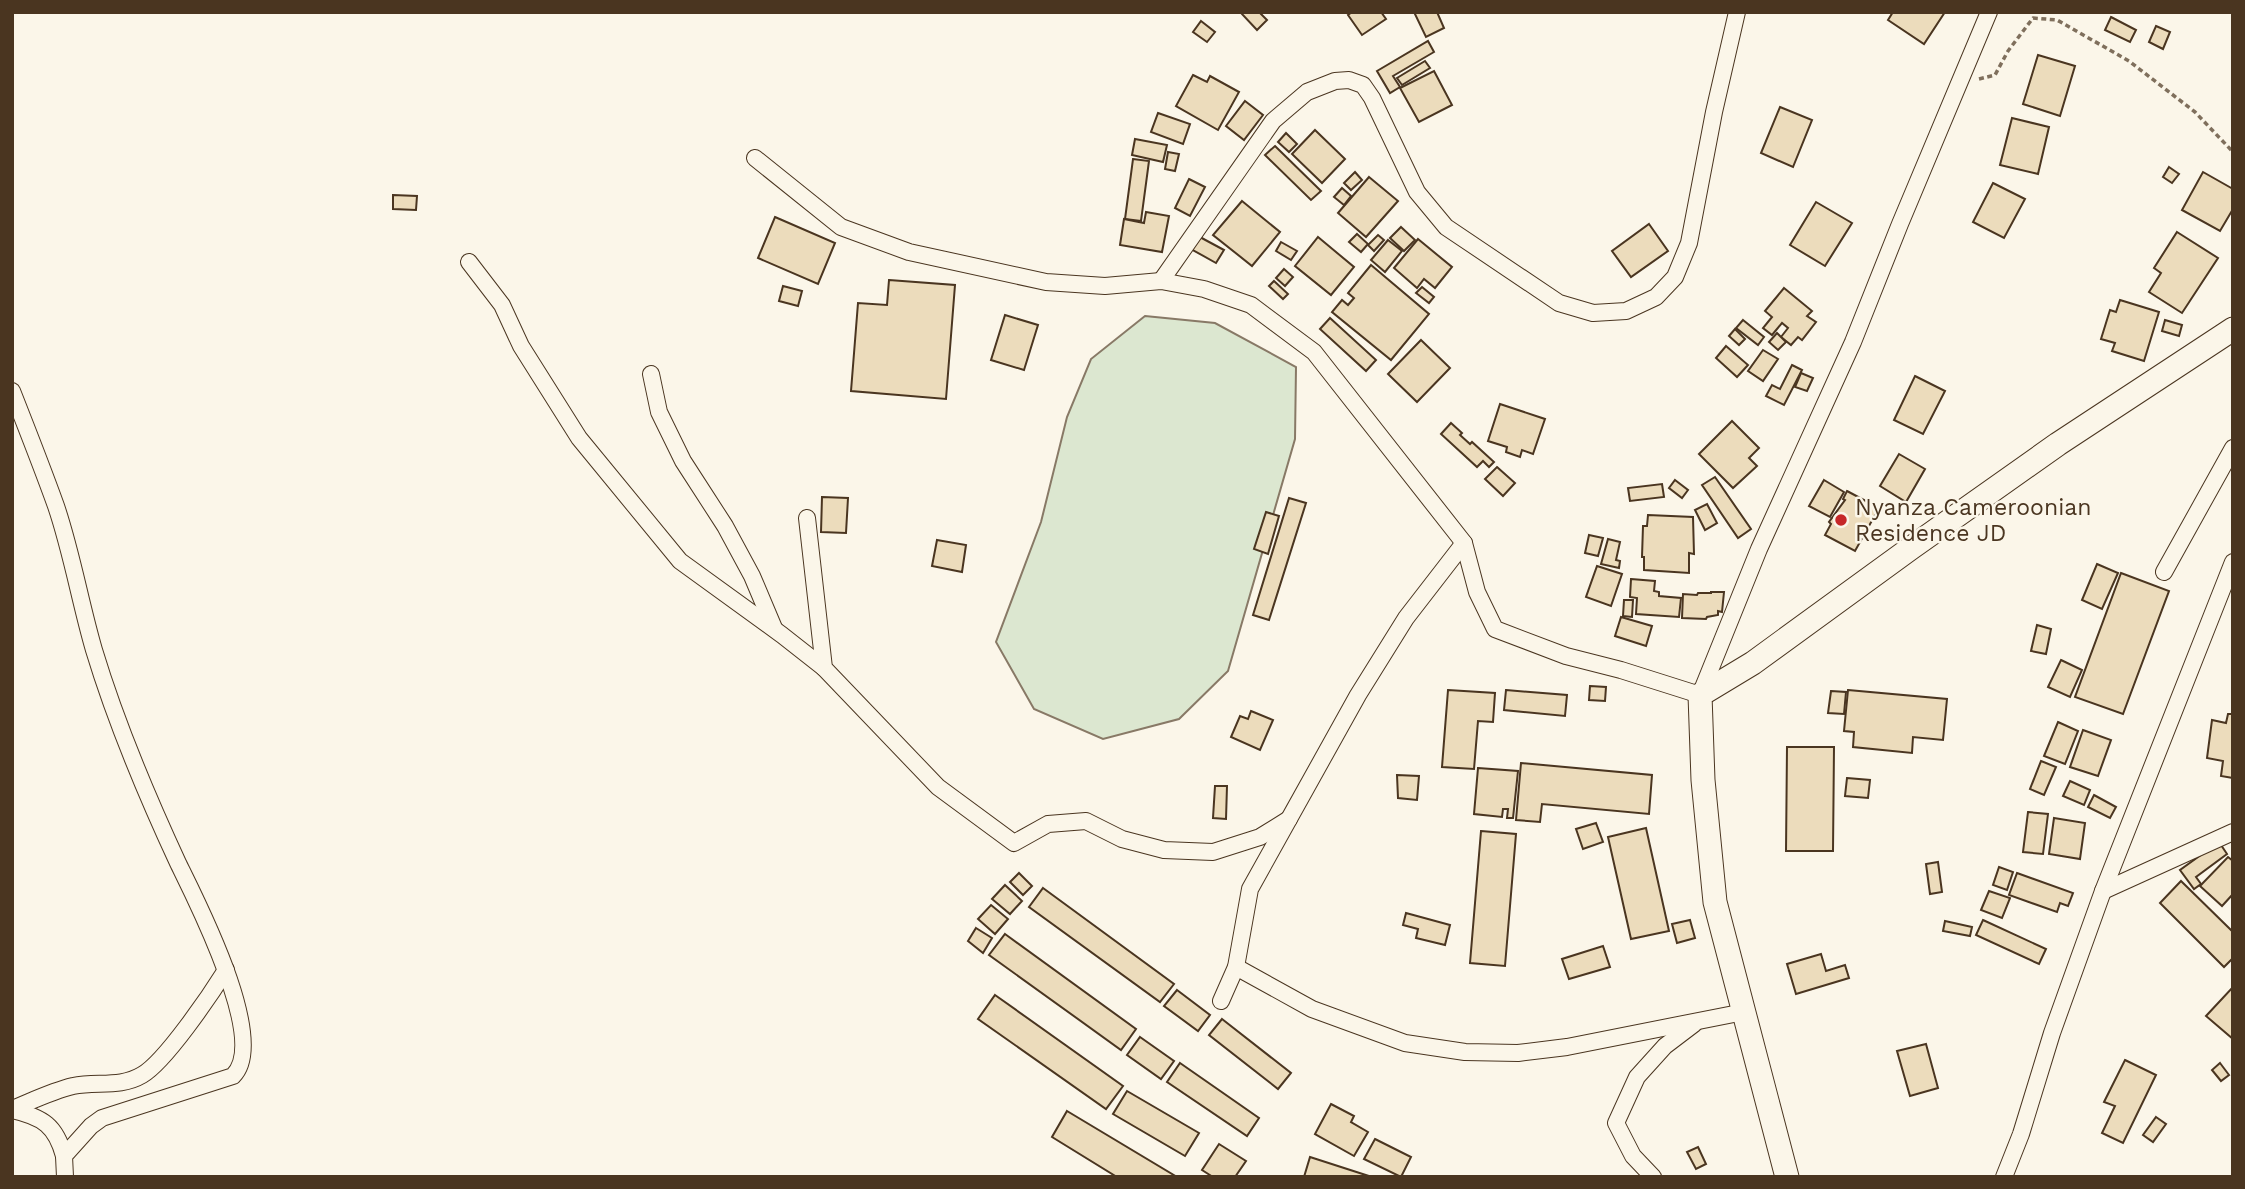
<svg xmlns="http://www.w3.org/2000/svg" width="2245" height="1189" font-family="'Work Sans',sans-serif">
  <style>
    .green { fill: #dce7d0; stroke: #887966; stroke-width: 2 }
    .building { fill: #ecdcbc; stroke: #4a3520; stroke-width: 2 }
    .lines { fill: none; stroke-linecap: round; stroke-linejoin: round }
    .street-casing { stroke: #4a3520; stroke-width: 18 }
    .secondary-casing { stroke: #4a3520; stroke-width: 25 }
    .path { stroke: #7f6f5c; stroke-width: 3.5; stroke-dasharray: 5 3.5; stroke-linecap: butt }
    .street { stroke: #fbf6e9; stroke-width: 16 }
    .secondary { stroke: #fbf6e9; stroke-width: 23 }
    .poi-dot { fill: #c62828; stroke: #fbf6e9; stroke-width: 2.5 }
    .labels { text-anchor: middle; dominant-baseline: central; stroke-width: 5; stroke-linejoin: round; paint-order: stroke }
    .poi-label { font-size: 23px; fill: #4a3520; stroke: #fbf6e9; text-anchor: start }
  </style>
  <rect width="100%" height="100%" fill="#fbf6e9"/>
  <!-- green -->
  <path class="green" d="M1145,316l70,7 81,44 -1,72 -67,232 -49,48 -76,20 -69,-30 -38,-67 45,-120 26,-105 24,-58z"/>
  <!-- building -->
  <g class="building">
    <path d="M1259,12l8,8 -10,10 -16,-17z"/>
    <path d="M1352,12h29l5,7 -24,16 -14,-20z"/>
    <path d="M1414,12h23l7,16 -18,9z"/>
    <path d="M1893,12h52l-21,32 -36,-24z"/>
    <path d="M2111,17l25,13 -6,12 -25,-12z"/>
    <path d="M1201,21l14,11 -8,10 -14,-10z"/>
    <path d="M2156,26l14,6 -7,17 -14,-7z"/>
    <path d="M1428,41l6,11 -41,24 7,11 -10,6 -13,-22z"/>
    <path d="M2038,55l37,11 -15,50 -37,-12z"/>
    <path d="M1425,61l5,7 -28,17 -5,-7z"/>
    <path d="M1434,71l18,34 -33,17 -19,-34z"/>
    <path d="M1193,75l14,7 3,-6 29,16 -21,38 -42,-24z"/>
    <path d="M1245,101l18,14 -19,25 -18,-14z"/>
    <path d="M1780,107l32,13 -19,47 -32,-14z"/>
    <path d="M1158,113l32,11 -7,20 -32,-12z"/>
    <path d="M2012,118l37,9 -11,47 -38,-9z"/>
    <path d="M1315,130l30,29 -23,24 -30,-29z"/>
    <path d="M1286,133l11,11 -8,8 -11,-10z"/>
    <path d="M1135,139l32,6 -4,17 -31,-7z"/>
    <path d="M1275,146l46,45 -10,9 -46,-45z"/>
    <path d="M1168,152l11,2 -4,17 -10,-2z"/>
    <path d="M1133,159l16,2 -8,60 -16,-2z"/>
    <path d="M2169,167l10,7 -7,9 -9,-6z"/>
    <path d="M1355,172l7,8 -11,10 -7,-7z"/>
    <path d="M2203,172l30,17v20l-13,22 -38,-21z"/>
    <path d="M1369,177l29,24 -32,36 -28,-24z"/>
    <path d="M1189,179l16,8 -15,29 -15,-8z"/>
    <path d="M1993,183l32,16 -21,39 -31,-16z"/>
    <path d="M1342,188l9,8 -7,9 -10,-8z"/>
    <path d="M393,195l24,1 -1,14 -23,-1z"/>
    <path d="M1242,201l38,31 -28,34 -39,-31z"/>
    <path d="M1816,202l36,21 -27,43 -35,-21z"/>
    <path d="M1146,212l23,4 -7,36 -42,-7 4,-26 20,4z"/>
    <path d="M775,217l60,26 -17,41 -60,-26z"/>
    <path d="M1649,224l19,27 -37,26 -19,-26z"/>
    <path d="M1401,227l14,13 -11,11 -14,-13z"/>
    <path d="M2177,232l41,26 -36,55 -33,-21 12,-19 -7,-5z"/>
    <path d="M1357,234l11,10 -7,8 -12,-10z"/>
    <path d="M1378,235l6,5 -10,11 -6,-6z"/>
    <path d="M1198,236l26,14 -8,13 -25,-14z"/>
    <path d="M1318,237l36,30 -23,28 -36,-29z"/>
    <path d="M1418,239l34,28 -17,21 -11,-9 -7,9 -23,-20z"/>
    <path d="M1388,240l14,11 -17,21 -14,-12z"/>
    <path d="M1281,242l16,9 -6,9 -15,-9z"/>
    <path d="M1371,265l58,49 -38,46 -59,-48 10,-12 6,5 6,-7 -6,-5z"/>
    <path d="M1284,269l9,8 -8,9 -9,-8z"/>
    <path d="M889,280l66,5 -9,114 -95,-8 7,-88 29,2z"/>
    <path d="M1274,281l14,13 -5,5 -14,-13z"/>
    <path d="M783,286l19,5 -4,15 -19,-5z"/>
    <path d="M1422,287l12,10 -5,6 -13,-10z"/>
    <path d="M1784,288l28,23 -5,5 9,6 -14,18 -4,-3 -7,8 -10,-8 7,-9 -6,-5 -10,12 -9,-7 9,-11 -7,-6z"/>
    <path d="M2120,300l39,12 -15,49 -32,-10 3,-8 -14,-4 9,-29 6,2z"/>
    <path d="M1005,315l33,10 -14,45 -33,-10z"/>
    <path d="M1330,318l46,42 -10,11 -46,-42z"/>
    <path d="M1743,320l21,17 -6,8 -22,-17z"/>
    <path d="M2165,320l17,5 -3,11 -17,-5z"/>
    <path d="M1735,329l10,10 -6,6 -10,-9z"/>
    <path d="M1777,333l9,9 -8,8 -9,-8z"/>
    <path d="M1421,340l29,28 -33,34 -29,-28z"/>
    <path d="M1726,346l22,19 -11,12 -21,-19z"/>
    <path d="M1763,350l15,9 -15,22 -15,-10z"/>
    <path d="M1792,365l10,5 -18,35 -18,-9 6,-11 8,4z"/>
    <path d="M1801,373l12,5 -6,13 -12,-4z"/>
    <path d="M1915,376l30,15 -22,43 -29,-14z"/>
    <path d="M1500,404l45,15 -12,35 -11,-4 -2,7 -14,-5 1,-5 -19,-6z"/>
    <path d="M1732,421l27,27 -10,10 8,8 -24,22 -34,-34z"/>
    <path d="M1451,423l11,10 -2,2 10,9 2,-2 22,20 -5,5 -6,-6 -6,6 -36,-33z"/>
    <path d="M1899,454l26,15 -19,33 -26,-16z"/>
    <path d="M1497,467l18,16 -12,13 -18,-17z"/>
    <path d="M1715,477l36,52 -13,9 -36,-53z"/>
    <path d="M1675,480l13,10 -6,8 -13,-10z"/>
    <path d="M1824,480l20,12 -14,25 -21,-11z"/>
    <path d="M1662,484l2,13 -34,4 -2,-13z"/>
    <path d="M1847,491l32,17 -24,43 -30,-16 6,-11 -2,-2 16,-22 -2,-1z"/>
    <path d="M822,497l26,1 -2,35 -25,-1z"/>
    <path d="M1289,498l17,5 -37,117 -16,-5z"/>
    <path d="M1707,504l10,19 -12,7 -10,-20z"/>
    <path d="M1266,512l13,4 -11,38 -14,-5z"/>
    <path d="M1648,515l45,2 1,37 -5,-1v20l-45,-3v-13h-2l1,-31h4z"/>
    <path d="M1589,535l14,3 -5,18 -13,-3z"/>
    <path d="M1608,539l12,3 -4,18 4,1 -1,7 -18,-4z"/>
    <path d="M937,540l29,5 -4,27 -30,-6z"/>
    <path d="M2097,564l21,9 -16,36 -20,-9z"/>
    <path d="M1597,566l25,8 -11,32 -25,-9z"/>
    <path d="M2121,573l48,18 -46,123 -48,-17z"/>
    <path d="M1631,579l24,2 -1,10 5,1v4l22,2 -2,19 -43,-3 1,-16 -7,-1z"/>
    <path d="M1711,592h13l-2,20 -4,-1v4l-11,2 -1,2 -24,-1 1,-24 14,1 1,-2h13z"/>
    <path d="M1624,600h9l-1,17 -9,-1z"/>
    <path d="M1621,617l31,9 -6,20 -31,-10z"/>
    <path d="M2037,625l14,4 -5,25 -15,-3z"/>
    <path d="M2061,660l21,10 -12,27 -22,-10z"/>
    <path d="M1590,686l16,1 -1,14 -16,-1z"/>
    <path d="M1448,690l47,3 -2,29 -15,-1 -4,48 -32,-2z"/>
    <path d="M1506,690l61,5 -2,21 -61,-6z"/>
    <path d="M1848,690l99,9 -4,41 -30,-3 -1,16 -59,-6 1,-15 -10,-1z"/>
    <path d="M1831,691l15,1 -2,22 -16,-1z"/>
    <path d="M1251,711l22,9 -13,30 -29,-13 9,-21 8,3z"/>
    <path d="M2228,714h5v64l-12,-2 2,-15 -16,-3 5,-38 14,3z"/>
    <path d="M2058,722l20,9 -13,33 -21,-8z"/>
    <path d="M2083,730l28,10 -13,36 -28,-9z"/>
    <path d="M1787,747h47l-1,104h-47z"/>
    <path d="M2041,761l15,6 -12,28 -14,-6z"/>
    <path d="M1521,763l131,12 -3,39 -107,-10 -2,18 -24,-2z"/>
    <path d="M1478,768l40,3 -5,47h-6l1,-9h-5l-1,8 -28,-3z"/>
    <path d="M1397,775l22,1 -2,24 -19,-2z"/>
    <path d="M1847,778l23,2 -2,18 -23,-2z"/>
    <path d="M2070,781l20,9 -6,15 -21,-9z"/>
    <path d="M1215,786h12l-1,33 -13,-1z"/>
    <path d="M2094,795l22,12 -6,11 -22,-11z"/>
    <path d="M2028,812l20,2 -5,40 -20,-2z"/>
    <path d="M2054,818l31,5 -5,36 -31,-5z"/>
    <path d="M1596,823l7,19 -20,7 -7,-20z"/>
    <path d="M1646,828l23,103 -38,8 -23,-102z"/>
    <path d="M1481,831l35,3 -11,132 -35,-3z"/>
    <path d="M2219,842l8,12 -31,23 5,7 -7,5 -14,-19z"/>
    <path d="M2228,857l5,4v33l-11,12 -22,-20z"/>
    <path d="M1938,862l4,30 -12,2 -4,-30z"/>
    <path d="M1999,867l14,5 -6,18 -14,-5z"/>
    <path d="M1019,873l13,13 -9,9 -13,-13z"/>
    <path d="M2017,873l56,20 -5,13 -8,-3 -3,9 -48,-17z"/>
    <path d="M2181,881l52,51v26l-9,9 -64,-64z"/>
    <path d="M1005,885l17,16 -12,13 -18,-15z"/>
    <path d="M1043,888l131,96 -14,18 -131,-95z"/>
    <path d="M1989,891l21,7 -8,20 -21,-8z"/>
    <path d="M991,905l17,14 -13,15 -17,-15z"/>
    <path d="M1406,913l44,12 -5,20 -29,-7 2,-9 -15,-4z"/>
    <path d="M1690,920l5,18 -18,5 -5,-19z"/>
    <path d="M1983,920l63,29 -7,15 -63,-29z"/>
    <path d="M1945,921l27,6 -2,9 -27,-5z"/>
    <path d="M976,928l16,10 -9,15 -15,-12z"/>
    <path d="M1005,934l131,95 -15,21 -132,-95z"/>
    <path d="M1603,946l7,21 -41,12 -7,-20z"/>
    <path d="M1821,954l5,17 19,-6 4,13 -53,16 -9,-30z"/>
    <path d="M2233,987v52l-27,-23z"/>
    <path d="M1177,990l33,25 -12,16 -34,-25z"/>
    <path d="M995,995l128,91 -17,23 -128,-90z"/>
    <path d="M1222,1019l69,54 -13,16 -69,-54z"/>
    <path d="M1140,1037l34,24 -13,18 -34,-24z"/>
    <path d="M1926,1044l12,44 -28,8 -13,-45z"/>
    <path d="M2125,1060l31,15 -33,68 -21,-10 13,-27 -11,-4z"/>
    <path d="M1180,1063l79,55 -12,18 -80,-54z"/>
    <path d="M2220,1063l9,12 -8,6 -9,-11z"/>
    <path d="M1127,1091l72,42 -14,23 -72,-42z"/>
    <path d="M1331,1104l23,12 -3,6 17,10 -14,24 -39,-22z"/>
    <path d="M1067,1111l110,66h-60l-65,-40z"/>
    <path d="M2156,1117l10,7 -13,18 -10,-7z"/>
    <path d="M1375,1139l36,18 -10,20 -37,-18z"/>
    <path d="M1219,1144l27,17 -11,16h-22l-11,-7z"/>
    <path d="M1698,1147l8,17 -10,5 -9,-17z"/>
    <path d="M1310,1157l62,20h-68z"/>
  </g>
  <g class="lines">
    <defs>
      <g id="street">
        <path d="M755,158l86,69 68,25 137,30 59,4 56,-5 43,8 47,16 63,47 150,191 13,49 18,37 71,27 55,14 79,25 59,-146 94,-207 47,-118 89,-212"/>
        <path d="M469,262l33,43 19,41 58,92 101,123 102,74 42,33"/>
        <path d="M1161,281l112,-160 34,-29 28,-11 14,-1 14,5 9,13 45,94 29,35 113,76 34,10 33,-2 30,-14 19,-20 14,-34 25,-131 23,-100"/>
        <path d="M651,374l8,38 24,49 42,65 27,50 22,52"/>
        <path d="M12,391c15,38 30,76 44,115 16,47 24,96 38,144 22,73 52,144 84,213 19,39 91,178 55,213l-131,42 -11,8 -27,30 1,21"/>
        <path d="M807,518l17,150 114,119 76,56 34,-19 38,-3 36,18 42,11 49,2 47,-15 29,-18"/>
        <path d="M2164,572l69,-124"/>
        <path d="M2103,891l130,-59"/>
        <path d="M1236,967l76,42 93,34 60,9 53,1 49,-6 177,-35"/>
        <path d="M1221,1001l15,-34 14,-78 108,-194 48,-77 58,-75"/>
        <path d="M12,1109c20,-8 40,-18 61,-23 24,-5 47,2 69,-11 23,-13 69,-81 84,-105"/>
        <path d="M12,1110c31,7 44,16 52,46"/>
        <path d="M1653,1177l-20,-21 -17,-33 21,-46 28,-31 29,-22"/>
        <path d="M2004,1177l17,-43 31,-101 51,-142 130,-329"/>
      </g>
      <path id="secondary" d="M1787,1177l-72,-275 -12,-122 -3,-85 53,-32 158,-115 147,-104 175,-115"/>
    </defs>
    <!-- street casing -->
    <use href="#street" class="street-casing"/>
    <!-- secondary casing -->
    <use href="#secondary" class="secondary-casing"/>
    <!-- path -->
    <path class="path" d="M1979,79l16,-4 13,-24 25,-33 24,2 72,41 66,51 38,40"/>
    <!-- street -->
    <use href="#street" class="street"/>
    <!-- secondary -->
    <use href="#secondary" class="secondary"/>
  </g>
  <!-- markers -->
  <circle class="poi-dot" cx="1841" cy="520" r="7"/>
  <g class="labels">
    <!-- poi labels -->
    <g class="poi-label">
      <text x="1855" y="507">Nyanza Cameroonian<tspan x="1855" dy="26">Residence JD</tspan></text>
    </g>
  </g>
  <!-- border -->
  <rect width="2245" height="1189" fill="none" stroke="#4a3520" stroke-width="28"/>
</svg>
